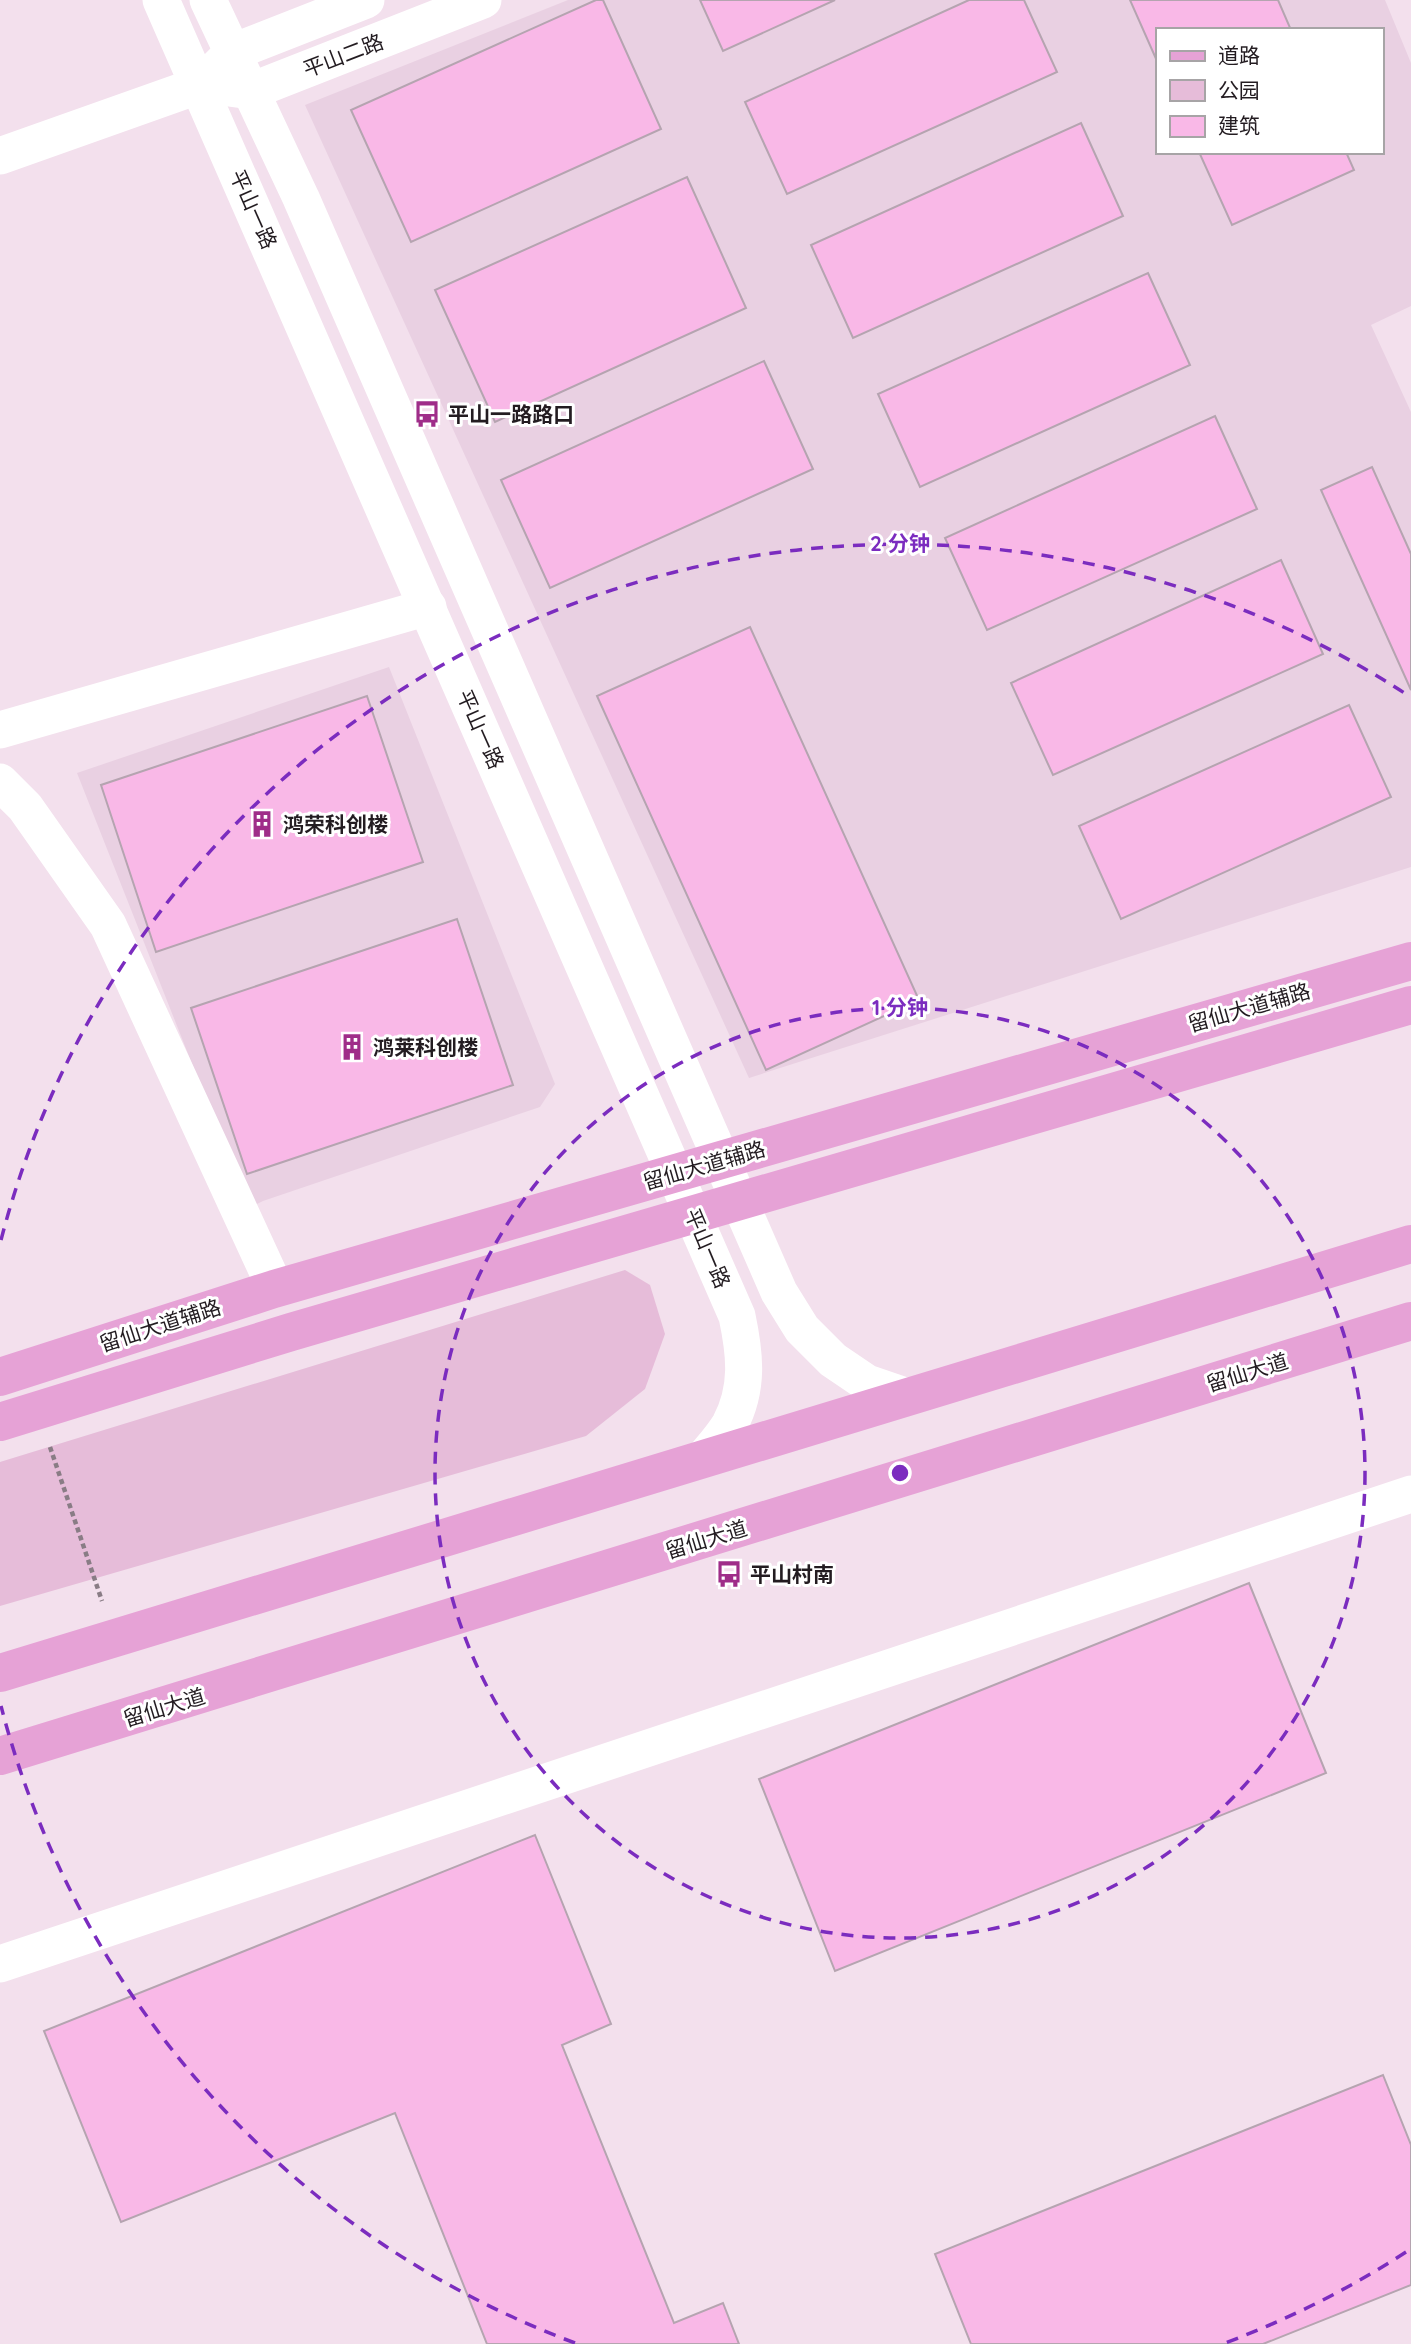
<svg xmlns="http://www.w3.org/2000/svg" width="1411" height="2344" font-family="Quicksand,'Noto Sans SC',sans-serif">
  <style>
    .built { fill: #e9d0e2; fill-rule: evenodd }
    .green { fill: #e6bcd9 }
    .building { fill: #f9b8e7; stroke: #b5a4b0; stroke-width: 2 }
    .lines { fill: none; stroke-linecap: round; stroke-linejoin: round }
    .path { stroke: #897c85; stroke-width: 4.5; stroke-dasharray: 5 3.5; stroke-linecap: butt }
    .minor { stroke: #fff; stroke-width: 37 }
    .major { stroke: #e6a2d6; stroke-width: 38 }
    .ring { fill: none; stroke: #7b2cbf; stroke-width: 3.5; stroke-dasharray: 12 9 }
    .labels { text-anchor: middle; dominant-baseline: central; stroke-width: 6; stroke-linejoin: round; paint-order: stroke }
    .street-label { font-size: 21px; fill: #231c21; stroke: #fff }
    .poi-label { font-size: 21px; font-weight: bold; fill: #231c21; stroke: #fff; text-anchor: start }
    .centre { fill: #7b2cbf; stroke: #fff; stroke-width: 3.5 }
    .ring-label { font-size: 21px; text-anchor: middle; font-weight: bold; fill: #7b2cbf; stroke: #fff; stroke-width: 6; stroke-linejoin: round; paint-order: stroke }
  </style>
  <rect width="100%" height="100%" fill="#f3e0ed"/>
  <!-- built -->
  <g class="built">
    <path d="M568,0h817l26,63v243l-40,19 40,87v455l-662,211 -444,-973zM1157,30h224v122h-224z"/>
    <path d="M389,667l166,417 -15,23 -277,94 -14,7 -172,-435z"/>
  </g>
  <!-- green -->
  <path class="green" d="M625,1270l25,15 15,49 -20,55 -59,47 -586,170v-144z"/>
  <!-- building -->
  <g class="building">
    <path d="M596,0h7l58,129 -250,113 -60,-132z"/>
    <path d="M700,0h135l-112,51z"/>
    <path d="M969,0h55l33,72 -270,122 -42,-92z"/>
    <path d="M1130,0h148l13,30h-134v31z"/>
    <path d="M1081,123l42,93 -270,122 -42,-93z"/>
    <path d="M1199,152h147l8,18 -122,55z"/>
    <path d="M687,177l59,131 -251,114 -60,-132z"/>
    <path d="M1148,273l42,92 -270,122 -42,-93z"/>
    <path d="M764,361l49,108 -263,119 -49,-108z"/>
    <path d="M1215,416l42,93 -270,121 -42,-92z"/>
    <path d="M1372,467l39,87v136l-90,-200z"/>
    <path d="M1281,560l42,94 -270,121 -42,-92z"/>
    <path d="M750,627l169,373 -153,70 -169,-374z"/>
    <path d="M367,696l56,166 -267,90 -55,-167z"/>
    <path d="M1349,705l42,92 -270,122 -42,-93z"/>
    <path d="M457,919l56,166 -266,89 -56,-166z"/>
    <path d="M1249,1583l77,190 -491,198 -76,-192z"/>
    <path d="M535,1835l76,189 -49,21 112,278 49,-20 16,41h-252l-92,-231 -274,109 -77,-191z"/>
    <path d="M1383,2075l28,70v140l-148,59h-292l-36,-90z"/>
  </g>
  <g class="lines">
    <!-- path -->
    <path class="path" d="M50,1447l52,154"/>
    <!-- minor -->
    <g class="minor">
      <path d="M161,0l576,1316c8,38 12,72 -7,108 -7,12 -18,24 -27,35"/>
      <path d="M208,0l93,198 478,1094 23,37 31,31 34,23 41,14"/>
      <path d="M229,88l22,3 232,-91"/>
      <path d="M0,156l200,-71 33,-33 133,-52"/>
      <path d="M0,730l428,-123"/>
      <path d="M0,782l25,25 83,118 164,356"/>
      <path d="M0,1964l1411,-470"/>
    </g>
    <!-- major -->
    <g class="major">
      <path d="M0,1377l274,-88 1137,-328"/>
      <path d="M0,1422l291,-90 1120,-327"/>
      <path d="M0,1673l1411,-429"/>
      <path d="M0,1756l1411,-435"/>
    </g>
  </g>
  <!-- distance rings -->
  <g class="ring">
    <circle cx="900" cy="1473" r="465"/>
    <path d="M1406 2252A929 929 0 0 1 1225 2343M575 2343A929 929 0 0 1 1 1706M1 1240A929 929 0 0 1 1406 694"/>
  </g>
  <!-- icons -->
  <defs>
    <symbol id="bus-bare" viewBox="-9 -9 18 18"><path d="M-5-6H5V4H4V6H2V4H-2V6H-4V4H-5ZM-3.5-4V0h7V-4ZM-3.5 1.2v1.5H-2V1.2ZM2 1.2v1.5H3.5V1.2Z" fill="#9f2d89" stroke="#fff" stroke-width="2.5" paint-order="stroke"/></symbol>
    <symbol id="building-bare" viewBox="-9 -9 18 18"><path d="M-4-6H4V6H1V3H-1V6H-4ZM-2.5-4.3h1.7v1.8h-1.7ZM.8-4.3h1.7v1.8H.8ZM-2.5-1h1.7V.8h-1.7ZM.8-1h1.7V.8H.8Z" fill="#9f2d89" stroke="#fff" stroke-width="2.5" paint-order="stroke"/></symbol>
  </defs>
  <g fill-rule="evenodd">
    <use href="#bus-bare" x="408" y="395" width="38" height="38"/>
    <use href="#building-bare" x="243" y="805" width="38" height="38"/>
    <use href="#building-bare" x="333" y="1028" width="38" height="38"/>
    <use href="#bus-bare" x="710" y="1555" width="38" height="38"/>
  </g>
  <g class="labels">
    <!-- street labels -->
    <g class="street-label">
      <text transform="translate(343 55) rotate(-21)">平山二路</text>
      <text transform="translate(254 209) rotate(66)">平山一路</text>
      <text transform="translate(481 729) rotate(66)">平山一路</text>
      <text transform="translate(1249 1007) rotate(-16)">留仙大道辅路</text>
      <text transform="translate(704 1165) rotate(-16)">留仙大道辅路</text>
      <text transform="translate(708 1248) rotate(67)">平山一路</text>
      <text transform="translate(160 1325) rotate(-18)">留仙大道辅路</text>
      <text transform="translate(1247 1372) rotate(-17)">留仙大道</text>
      <text transform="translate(706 1539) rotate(-17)">留仙大道</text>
      <text transform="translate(164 1707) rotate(-17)">留仙大道</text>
    </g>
    <!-- poi labels -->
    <g class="poi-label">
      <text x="448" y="414">平山一路路口</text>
      <text x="283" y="824">鸿荣科创楼</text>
      <text x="373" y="1047">鸿莱科创楼</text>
      <text x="750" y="1574">平山村南</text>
    </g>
  </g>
  <circle cx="900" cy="1473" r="10" class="centre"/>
  <g class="ring-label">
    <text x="900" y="551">2 分钟</text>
    <text x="900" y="1015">1 分钟</text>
  </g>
  <!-- legend -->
  <rect x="1156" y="28" width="228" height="126" fill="#ffffff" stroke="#a7a4a6" stroke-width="2"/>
  <rect x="1170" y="51" width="35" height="10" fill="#e6a2d6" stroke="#a7a4a6" stroke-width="2"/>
  <text x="1218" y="63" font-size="21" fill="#231c21">道路</text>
  <rect x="1170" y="80" width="35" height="21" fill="#e6bcd9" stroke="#a7a4a6" stroke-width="2"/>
  <text x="1218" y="98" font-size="21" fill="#231c21">公园</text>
  <rect x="1170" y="116" width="35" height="21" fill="#f9b8e7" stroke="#a7a4a6" stroke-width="2"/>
  <text x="1218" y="133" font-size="21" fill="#231c21">建筑</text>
</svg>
